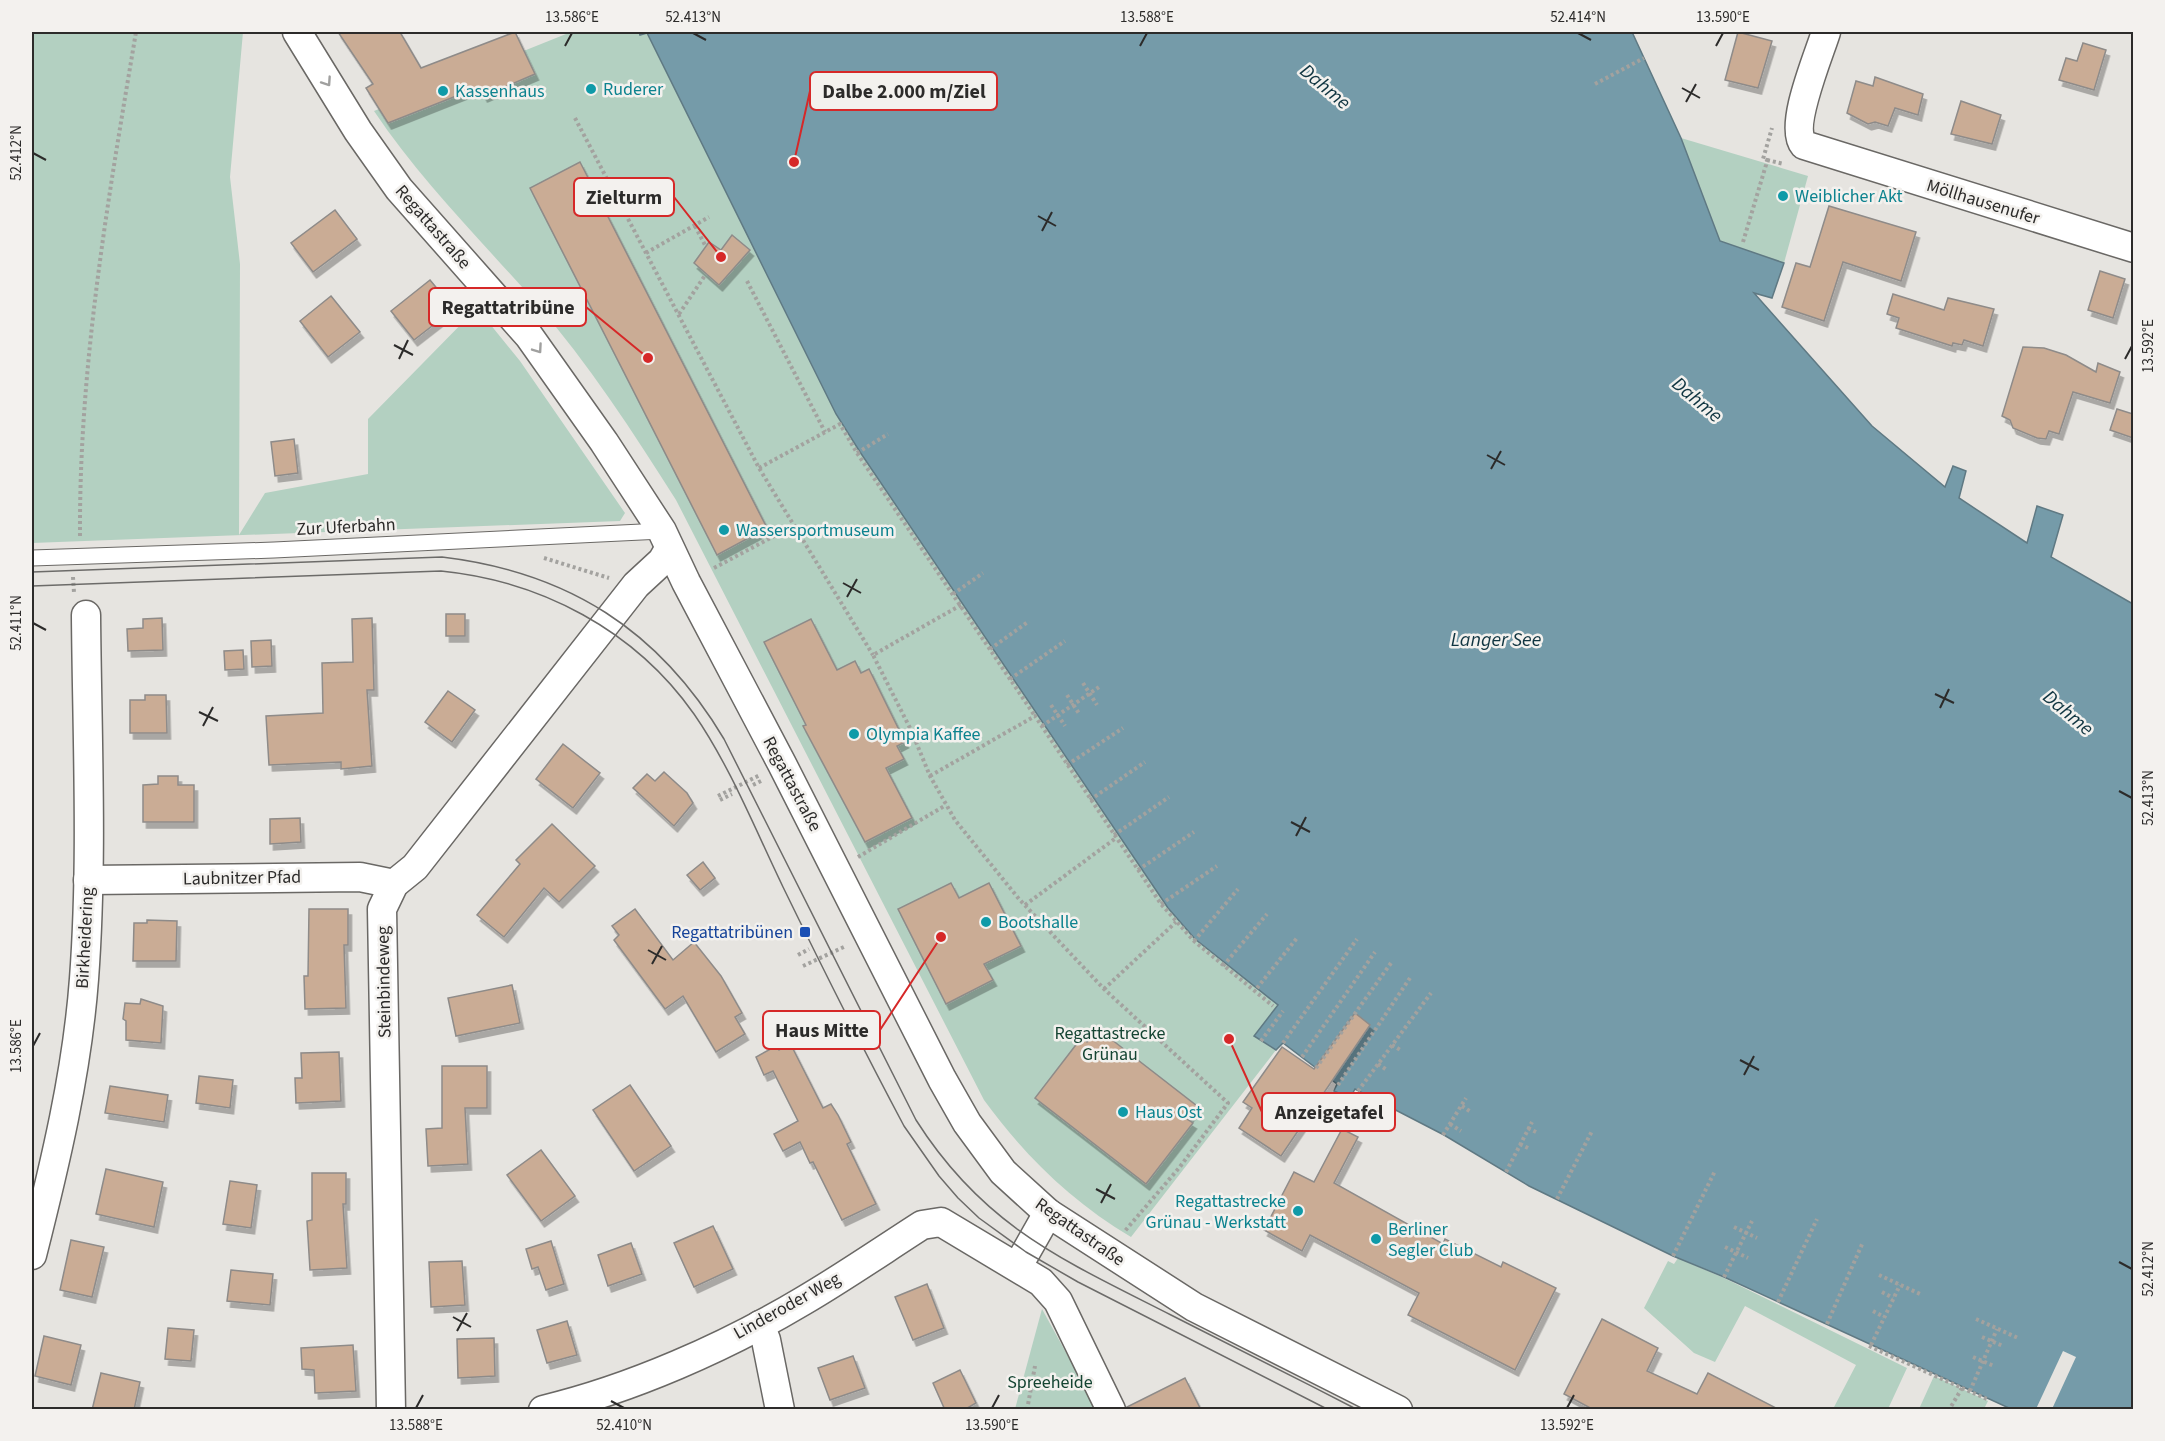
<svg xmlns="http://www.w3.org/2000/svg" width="2165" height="1441" font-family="'Source Sans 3',sans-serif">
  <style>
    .green { fill: #b3d0c1 }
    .water { fill: #759ba9; stroke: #5f7983; stroke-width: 1.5 }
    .pier { fill: #e6e4e0 }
    .building { fill: #caac95; stroke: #8e8b89; stroke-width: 1.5; filter: url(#shadow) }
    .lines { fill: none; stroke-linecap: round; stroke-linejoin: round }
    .service-casing { stroke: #6a6865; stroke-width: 17 }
    .minor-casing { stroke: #6a6865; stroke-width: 31 }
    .path { stroke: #a3a29f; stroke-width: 4; stroke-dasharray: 3 3; stroke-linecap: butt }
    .service { stroke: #fff; stroke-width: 15 }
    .minor { stroke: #fff; stroke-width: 28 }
    .tram { stroke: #6c6b69; stroke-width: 1.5 }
    .oneway { stroke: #a0a09f }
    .ticks { fill: none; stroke: #2c2b2a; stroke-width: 2 }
    .culture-dot { fill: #0f9aa8; stroke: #f3f1ee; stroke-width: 2 }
    .transit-dot { fill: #1a4fb4; stroke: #f3f1ee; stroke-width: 2 }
    .labels { text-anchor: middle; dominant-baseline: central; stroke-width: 5; stroke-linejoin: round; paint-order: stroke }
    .culture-label { font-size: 18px; fill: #0d838f; stroke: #f3f1ee; text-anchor: start }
    .street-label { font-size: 18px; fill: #2c2b2a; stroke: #f3f1ee }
    .transit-label { font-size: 18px; fill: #164399; stroke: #f3f1ee; text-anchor: end }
    .park-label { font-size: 18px; fill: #144432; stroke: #f3f1ee }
    .water-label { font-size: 20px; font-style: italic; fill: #103541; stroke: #f3f1ee }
    .leader { fill: none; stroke: #d62828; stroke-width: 2 }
    .callout-dot { fill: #d62828; stroke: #f3f1ee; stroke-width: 2 }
    .callout { fill: #f3f1ee; stroke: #d62828; stroke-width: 2 }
    .callout-label { font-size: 20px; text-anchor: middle; font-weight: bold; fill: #2c2b2a }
    .neatline { fill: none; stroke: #2c2b2a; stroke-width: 2 }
    .ticks-label { font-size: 15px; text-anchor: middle; fill: #2c2b2a }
  </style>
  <defs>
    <filter id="shadow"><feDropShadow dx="3.5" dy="6" stdDeviation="0" flood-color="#0004"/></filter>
  </defs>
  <rect width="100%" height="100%" fill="#e6e4e0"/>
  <!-- green -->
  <g class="green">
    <path d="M32,32h211l-13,145 10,87 -1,271 26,-42 103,-19v-55l109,-111 43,53 105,152 -5,8 -588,22z"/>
    <path d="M571,32h68l2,3 6,-3 189,382 24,38 308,456 111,97 -18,36 15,9 -145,187c-60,-36 -106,-81 -147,-137l-308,-600c-43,-68 -88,-137 -140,-197 -56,-64 -115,-122 -162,-192z"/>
    <path d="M1681,138l127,38 -24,87 -64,-22z"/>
    <path d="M1678,1258l46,20 183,90 -19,41h-55l23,-44 -111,-59 -30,56 -21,-9 -50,-45 24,-47 6,3z"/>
    <path d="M1042,1309l55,100h-82z"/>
    <path d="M1934,1376l54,25 -4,8h-65z"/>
  </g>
  <!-- water -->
  <path class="water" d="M639,32h993l49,106 39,103 64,22 -12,35 -18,-5 118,133 73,61 8,-21 13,5 -7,27 68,45 10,-37 26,9 -12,42 82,47v805h-122l-287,-132 -51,-21 -144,-70 -85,-51 -89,-46 -5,9 -16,-7 3,-7 -54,-41 -7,7 -22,-14 24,-31 -83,-66 -27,-31 -308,-456 -24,-38 -189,-381 -7,2z"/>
  <!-- pier -->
  <path class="pier" d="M2063,1351l13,6 -24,52h-16z"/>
  <!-- building -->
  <g class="building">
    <path d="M338,32h62l21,36 94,-36 20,42 -51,22 -5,-9 -91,36 -22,-35 7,-4z"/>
    <path d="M1738,32l34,9 -14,47 -33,-8z"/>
    <path d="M2083,43l23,7 -12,40 -35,-10 7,-22 11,3z"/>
    <path d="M1875,77l48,17 -5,21 -23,-7 -7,18 -13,-4 -7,2 -21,-11 9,-32 17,5z"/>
    <path d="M1961,101l40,14 -9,29 -41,-10z"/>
    <path d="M580,162l187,366 -50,27 -187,-367z"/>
    <path d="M1829,206l87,26 -15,49 -58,-19 -19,59 -42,-14 14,-44 14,4z"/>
    <path d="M335,210l22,29 -44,33 -22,-29z"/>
    <path d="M732,235l18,15 -31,35 -25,-22 15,-21 12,8z"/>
    <path d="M2100,271l25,8 -12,39 -25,-8z"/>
    <path d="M430,280l24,29 -40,31 -23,-29z"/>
    <path d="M1893,294l51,16 4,-12 46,11 -11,37 -19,-6 -2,5 -9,-2 -1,3 -56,-18 3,-10 -12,-4z"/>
    <path d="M331,296l29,36 -32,25 -28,-36z"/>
    <path d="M2023,347l21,1 22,7 30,17 2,-9 22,9 -10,31 -37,-11 -14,42 -10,-3 -3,8 -9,-1 -24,-10 -3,-8 -8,-4z"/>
    <path d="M2117,409l16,5v24l-23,-8z"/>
    <path d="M294,439l4,34 -23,3 -4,-34z"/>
    <rect x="446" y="614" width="19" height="22"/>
    <path d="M162,618l1,32 -35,1 -1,-22 16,-1v-9z"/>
    <path d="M372,618l2,72h-7l5,76 -31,3v-7l-72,3 -3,-49 57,-3 -1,-50 31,-1 -1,-43z"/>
    <path d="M811,619l26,51 18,-9 6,12 8,-4 36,73 -8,4 7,13 -18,9 26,50 -47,24 -62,-116 3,-1 -42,-83z"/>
    <path d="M271,640l1,26 -20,1 -1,-26z"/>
    <path d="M243,650l1,19 -19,1 -1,-19z"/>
    <path d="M448,691l27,19 -23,32 -27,-20z"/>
    <path d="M145,695h21l1,38h-37v-33h15z"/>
    <path d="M563,744l37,29 -27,35 -37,-29z"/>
    <path d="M664,772l23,21 6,10 -19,23 -41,-38 14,-14 8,7z"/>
    <path d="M158,776h20v9h16v37h-51v-37l15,-1z"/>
    <path d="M300,818l1,24 -31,2v-25z"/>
    <path d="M552,824l43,42 -36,36 -15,-14 -40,49 -27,-22 43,-51 -4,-4z"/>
    <path d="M703,862l12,16 -15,12 -13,-15z"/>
    <path d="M951,883l8,15 30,-15 32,63 -37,18 9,16 -47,24 -48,-95z"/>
    <path d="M309,909h39v36h-4l2,63 -41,1 -1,-33h4z"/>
    <path d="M635,909l38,51 21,-18 27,34 21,37 -7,4 10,17 -29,18 -33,-56 -18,13 -51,-69 5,-5 -7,-9z"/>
    <path d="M147,920l30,1 -1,40h-43l1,-38h13z"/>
    <path d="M512,985l8,38 -64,13 -8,-38z"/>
    <path d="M141,999l22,7 -2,37 -35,-3v-19l-3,-2 2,-16 15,1z"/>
    <path d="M1355,1013l15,12 -89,131 -42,-28 13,-20 -9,-6 39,-55 32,22z"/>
    <path d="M1098,1029l99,77 -10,13 6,4 -47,61 -111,-86 47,-61 5,5z"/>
    <path d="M790,1043l33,65 8,-4 7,11 13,27 -4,2 29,60 -34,16 -29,-58 -3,1 -10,-21 -17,9 -9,-17 24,-13 -25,-50 -9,4 -8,-18 20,-11 3,4z"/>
    <path d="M339,1052l2,49 -45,2 -1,-25h7l-1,-25z"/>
    <path d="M442,1066h45v42h-22l3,56 -40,2 -2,-37 16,-1z"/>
    <path d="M199,1076l34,4 -3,28 -34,-5z"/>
    <path d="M630,1085l41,61 -37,25 -41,-61z"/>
    <path d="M110,1086l58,9 -4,27 -59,-9z"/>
    <path d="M1342,1129l16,8 -24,46 109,61 2,-5 56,28 2,-5 53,26 -41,82 -107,-55 11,-22 -109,-58 -8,16 -38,-21 30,-58 20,10z"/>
    <path d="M541,1150l34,46 -34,25 -34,-46z"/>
    <path d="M106,1169l57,13 -9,45 -58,-13z"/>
    <path d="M312,1173h34v31h-3l4,64 -37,2 -3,-49 5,-1z"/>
    <path d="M230,1181l27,4 -6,43 -28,-4z"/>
    <path d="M713,1226l20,43 -39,18 -20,-44z"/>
    <path d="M71,1240l33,7 -12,50 -32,-7z"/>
    <path d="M551,1241l13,43 -18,6 -8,-23 -6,2 -6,-20z"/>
    <path d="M631,1243l11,31 -34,12 -10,-31z"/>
    <path d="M462,1261l3,44 -34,2 -2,-45z"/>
    <path d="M231,1270l42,4 -3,31 -43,-4z"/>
    <path d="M927,1284l17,44 -31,12 -18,-43z"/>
    <path d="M1602,1319l56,29 -11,23 50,23 11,-21 72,37h-186l-30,-16z"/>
    <path d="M567,1321l10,34 -30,8 -10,-33z"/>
    <path d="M168,1328l26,2 -3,31 -26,-2z"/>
    <path d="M44,1336l37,9 -10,40 -36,-9z"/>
    <path d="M494,1338l1,38 -37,2 -1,-39z"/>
    <path d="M353,1345l3,46 -41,2 -1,-23 -12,-1 -1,-21z"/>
    <path d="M853,1356l12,32 -35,12 -12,-32z"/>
    <path d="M960,1370l16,33 -12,7h-19l-12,-27z"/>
    <path d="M101,1373l39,9 -6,28h-42z"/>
    <path d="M1185,1378l16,32h-74v-3z"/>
  </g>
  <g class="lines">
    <defs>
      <path id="service" d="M32,558l242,-8 388,-19"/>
      <g id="minor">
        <path d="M297,32l61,99 41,58 130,147 75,106 58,89 24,51 96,182 160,315 25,44 36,49 45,41 146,94 204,103"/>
        <path d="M1826,32c-7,23 -38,95 -22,113l330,103"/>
        <path d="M88,880l272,-3 34,7"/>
        <path d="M32,1255c23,-91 45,-182 52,-276 9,-121 3,-243 2,-364"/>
        <path d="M1018,1266l30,-53"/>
        <path d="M760,1325l6,15 14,70"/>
        <path d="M391,1410l-9,-501 12,-25 21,-17 221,-282 26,-24 7,-12"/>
        <path d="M543,1410c88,-21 183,-63 260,-109 41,-24 80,-51 119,-76l19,-3 100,60 17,19 53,109"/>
      </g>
    </defs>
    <!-- service casing -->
    <use href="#service" class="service-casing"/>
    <!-- minor casing -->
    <use href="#minor" class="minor-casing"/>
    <!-- path -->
    <g class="path">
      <path d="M1595,84l49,-26"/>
      <path d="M575,118l184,350 114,187"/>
      <path d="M1767,160l17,4"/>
      <path d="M695,226l11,21"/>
      <path d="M1743,242l23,-77 1,-5 -4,-1 9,-31"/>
      <path d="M646,253l63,-36"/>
      <path d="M747,281l78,151"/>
      <path d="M679,314l27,-40"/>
      <path d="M857,453l31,-19"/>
      <path d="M759,468l81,-44 17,29 178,263"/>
      <path d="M80,536c-1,-170 28,-337 56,-504"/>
      <path d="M544,558l65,20"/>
      <path d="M714,568l79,-42"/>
      <path d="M73,577l1,16"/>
      <path d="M953,594l30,-21"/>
      <path d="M961,605l-88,50 38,75 19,46 25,44 64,79 85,90 124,114 -49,65 -55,64"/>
      <path d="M990,649l39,-28"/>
      <path d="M1010,679l55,-38"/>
      <path d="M1083,683l14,22"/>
      <path d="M1067,695l13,20"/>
      <path d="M1051,705l14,21"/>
      <path d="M1042,726l57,-39"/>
      <path d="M1067,765l56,-37"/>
      <path d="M930,776l105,-60 126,188 33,37 79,65"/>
      <path d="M753,785l10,-5"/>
      <path d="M718,796l42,-21"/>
      <path d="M720,800l12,-6"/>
      <path d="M1090,800l55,-38"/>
      <path d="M1114,835l55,-38"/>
      <path d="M858,857l88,-52"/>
      <path d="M1138,870l56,-38"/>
      <path d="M1161,904l56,-38"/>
      <path d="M1025,905l91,-67"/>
      <path d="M1194,941l44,-52"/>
      <path d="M798,955l11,-6"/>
      <path d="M803,966l43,-20"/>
      <path d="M1223,966l44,-52"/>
      <path d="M1257,988l40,-50"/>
      <path d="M1104,989l72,-67"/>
      <path d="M1261,1041l22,-30"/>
      <path d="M1283,1043l74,-104"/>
      <path d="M1392,1045l10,6"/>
      <path d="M1302,1057l73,-105"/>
      <path d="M1378,1064l9,6"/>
      <path d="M1316,1068l75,-105"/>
      <path d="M1338,1085l72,-107"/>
      <path d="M1358,1091l73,-98"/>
      <path d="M1462,1106l9,6"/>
      <path d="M1450,1124l11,7"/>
      <path d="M1528,1128l10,5"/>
      <path d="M1443,1135l23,-37"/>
      <path d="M1520,1144l10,5"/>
      <path d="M1506,1172l26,-50"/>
      <path d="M1557,1199l35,-68"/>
      <path d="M1734,1227l23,11"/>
      <path d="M1725,1247l23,11"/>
      <path d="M1673,1256l42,-85"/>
      <path d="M1879,1275l41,19"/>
      <path d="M1724,1277l28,-56"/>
      <path d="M1882,1292l11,6"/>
      <path d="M1778,1302l39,-83"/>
      <path d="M1873,1311l11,6"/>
      <path d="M1976,1319l42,19"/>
      <path d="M1827,1324l36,-82"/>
      <path d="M1982,1337l21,9"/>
      <path d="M1871,1345l29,-60"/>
      <path d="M1869,1346l93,42 -13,22"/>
      <path d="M1973,1357l21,9"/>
      <path d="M1962,1388l25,11"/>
      <path d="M1970,1391l27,-62"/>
      <path d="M1027,1410l8,-44"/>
    </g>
    <!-- service -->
    <use href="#service" class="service"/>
    <!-- minor -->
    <use href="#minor" class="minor"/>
    <!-- tram -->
    <g class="tram">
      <path d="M32,572l410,-15c126,15 217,73 282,182l192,381c68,107 147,140 255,195 63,32 125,63 187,95"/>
      <path d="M32,586l409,-15c100,10 194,59 253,143 36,52 61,115 89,173 39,80 79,160 121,239l35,50 19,22 21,20 47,34 52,30 251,128"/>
    </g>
  </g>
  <!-- one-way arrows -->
  <defs><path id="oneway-chevron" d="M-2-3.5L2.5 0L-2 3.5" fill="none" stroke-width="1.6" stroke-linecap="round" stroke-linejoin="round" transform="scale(1.5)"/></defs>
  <g class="oneway">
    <use href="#oneway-chevron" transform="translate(327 82) rotate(56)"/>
    <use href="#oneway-chevron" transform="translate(538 349) rotate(55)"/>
  </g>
  <!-- ticks -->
  <path class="ticks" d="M693,33l13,7M1578,33l13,7M565,46l7,-13M1140,46l7,-13M1716,46l7,-13M1682,88l18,10M1686,102l10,-18M33,153l13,7M1038,216l18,10M1042,231l10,-19M394,345l19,10M399,359l9,-19M2125,359l7,-13M1487,455l18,10M1491,469l10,-18M843,583l18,10M847,597l10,-18M33,623l13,7M1935,694l19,9M1940,708l9,-19M199,712l19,9M203,726l10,-19M2119,791l13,7M1291,822l19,10M1296,836l10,-19M648,950l18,10M652,964l10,-18M33,1046l7,-13M1740,1060l19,10M1744,1075l10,-19M1096,1189l19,10M1101,1203l10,-19M2119,1262l13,7M453,1317l18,10M457,1331l10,-18M611,1401l13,7M416,1408l7,-13M992,1408l7,-13M1567,1408l7,-13"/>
  <!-- markers -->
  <g class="culture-dot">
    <circle cx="591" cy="89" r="6"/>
    <circle cx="443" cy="91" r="6"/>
    <circle cx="1783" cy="196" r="6"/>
    <circle cx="724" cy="530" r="6"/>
    <circle cx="854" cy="734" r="6"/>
    <circle cx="986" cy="922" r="6"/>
    <circle cx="1123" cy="1112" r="6"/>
    <circle cx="1298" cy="1211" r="6"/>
    <circle cx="1376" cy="1239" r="6"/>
  </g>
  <rect class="transit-dot" x="799" y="926" width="12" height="12" rx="3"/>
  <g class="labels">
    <!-- culture labels -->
    <g class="culture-label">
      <text x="603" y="89">Ruderer</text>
      <text x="455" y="91">Kassenhaus</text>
      <text x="1795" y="196">Weiblicher Akt</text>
      <text x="736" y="530">Wassersportmuseum</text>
      <text x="866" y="734">Olympia Kaffee</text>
      <text x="998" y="922">Bootshalle</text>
      <text x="1135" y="1112">Haus Ost</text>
      <text x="1286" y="1201" text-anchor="end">Regattastrecke<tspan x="1286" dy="21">Grünau - Werkstatt</tspan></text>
      <text x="1388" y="1229">Berliner<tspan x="1388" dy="21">Segler Club</tspan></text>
    </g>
    <!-- street labels -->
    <g class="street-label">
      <text transform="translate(1983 202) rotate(17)">Möllhausenufer</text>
      <text transform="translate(433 227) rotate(49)">Regattastraße</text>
      <text transform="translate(346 527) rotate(-3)">Zur Uferbahn</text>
      <text transform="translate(792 784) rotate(62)">Regattastraße</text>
      <text transform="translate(242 878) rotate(-1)">Laubnitzer Pfad</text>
      <text transform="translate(85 938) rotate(-87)">Birkheidering</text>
      <text transform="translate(384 982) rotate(-91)">Steinbindeweg</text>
      <text transform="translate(1080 1232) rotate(35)">Regattastraße</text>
      <text transform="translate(787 1306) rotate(-29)">Linderoder Weg</text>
    </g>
    <!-- transit labels -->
    <g class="transit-label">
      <text x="793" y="932">Regattatribünen</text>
    </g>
    <!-- park labels -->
    <g class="park-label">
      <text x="1110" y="1033">Regattastrecke<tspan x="1110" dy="21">Grünau</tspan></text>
      <text x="1050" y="1382">Spreeheide</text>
    </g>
    <!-- water labels -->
    <g class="water-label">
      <text transform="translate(1325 87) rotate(40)">Dahme</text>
      <text transform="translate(1697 400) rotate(40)">Dahme</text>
      <text x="1496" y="640">Langer See</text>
      <text transform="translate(2068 713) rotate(40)">Dahme</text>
    </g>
  </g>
  <!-- callouts -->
  <path class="leader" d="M794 162L810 91M721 257L674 197M648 358L586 307M941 937L880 1030M1229 1039L1262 1112"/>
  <g class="callout-dot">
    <circle cx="794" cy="162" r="6"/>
    <circle cx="721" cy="257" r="6"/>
    <circle cx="648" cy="358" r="6"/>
    <circle cx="941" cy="937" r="6"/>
    <circle cx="1229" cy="1039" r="6"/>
  </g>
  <g class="callout">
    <rect x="810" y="72" width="187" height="38" rx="6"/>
    <rect x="574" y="178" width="100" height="38" rx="6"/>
    <rect x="429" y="288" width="157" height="38" rx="6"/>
    <rect x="763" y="1011" width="117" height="38" rx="6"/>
    <rect x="1262" y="1093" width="133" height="38" rx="6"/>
  </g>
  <g class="callout-label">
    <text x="904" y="98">Dalbe 2.000 m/Ziel</text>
    <text x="624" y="204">Zielturm</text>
    <text x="508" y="314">Regattatribüne</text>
    <text x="822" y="1037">Haus Mitte</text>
    <text x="1329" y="1119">Anzeigetafel</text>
  </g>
  <!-- border -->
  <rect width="2165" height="1441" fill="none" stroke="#f3f1ee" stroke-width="66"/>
  <rect x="33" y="33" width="2099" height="1375" class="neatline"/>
  <g class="ticks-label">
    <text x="572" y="22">13.586°E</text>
    <text x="693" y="22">52.413°N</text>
    <text x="1147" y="22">13.588°E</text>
    <text x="1578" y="22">52.414°N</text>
    <text x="1723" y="22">13.590°E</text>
    <text transform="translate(16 153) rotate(-90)" y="5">52.412°N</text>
    <text transform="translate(2148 346) rotate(-90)" y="5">13.592°E</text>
    <text transform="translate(16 623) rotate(-90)" y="5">52.411°N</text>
    <text transform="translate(2148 798) rotate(-90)" y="5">52.413°N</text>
    <text transform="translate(16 1046) rotate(-90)" y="5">13.586°E</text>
    <text transform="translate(2148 1269) rotate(-90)" y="5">52.412°N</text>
    <text x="416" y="1430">13.588°E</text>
    <text x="624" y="1430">52.410°N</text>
    <text x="992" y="1430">13.590°E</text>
    <text x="1567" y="1430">13.592°E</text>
  </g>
</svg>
